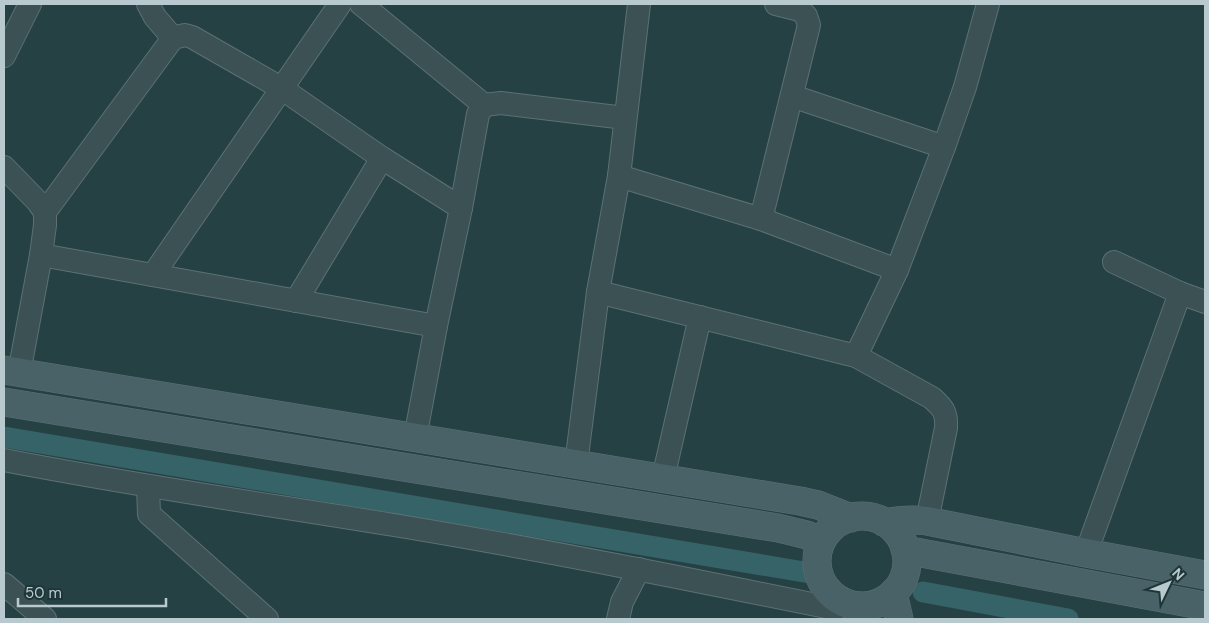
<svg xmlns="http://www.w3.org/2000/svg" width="1209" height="623" font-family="'DM Sans',sans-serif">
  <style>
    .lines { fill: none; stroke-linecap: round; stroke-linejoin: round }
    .canal { stroke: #366367; stroke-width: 21 }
    .street-casing { stroke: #5c7174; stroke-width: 24 }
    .secondary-casing { stroke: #5c7174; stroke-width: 29 }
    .street { stroke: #3b5153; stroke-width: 22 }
    .secondary { stroke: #496267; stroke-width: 28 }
  </style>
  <rect width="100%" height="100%" fill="#264144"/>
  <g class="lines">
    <!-- canal -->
    <g class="canal">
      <path d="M4,437l806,136"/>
      <path d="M923,592l145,27"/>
    </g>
    <defs>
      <g id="street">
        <path d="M148,4l7,13 18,21"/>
        <path d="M361,4l123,101"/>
        <path d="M4,56l26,-52"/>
        <path d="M792,96l152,51"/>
        <path d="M4,167l34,35 7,10v13l-4,30 -22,118"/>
        <path d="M619,176l142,43 136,51"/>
        <path d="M45,212l128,-174 12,-3 7,2 89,51 101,70 79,50"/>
        <path d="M761,219l48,-194 -3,-9 -6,-6 -24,-6"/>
        <path d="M41,255l395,71"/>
        <path d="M1114,262l66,31 25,9"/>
        <path d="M153,275l187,-271"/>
        <path d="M598,292l258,64 76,42c11,10 15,14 14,30l-19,93"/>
        <path d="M296,301l86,-143"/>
        <path d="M856,356l41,-86 47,-123 21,-60 23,-83"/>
        <path d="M415,438l21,-112 25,-118 17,-94 6,-9 17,-2 124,15"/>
        <path d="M4,460c133,26 268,45 402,67 144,24 287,53 430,82"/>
        <path d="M576,464l22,-172 21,-116 20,-172"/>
        <path d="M663,478l37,-161"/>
        <path d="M148,486l1,28 118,105"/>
        <path d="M1086,553l94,-260"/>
        <path d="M4,584l41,35"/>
        <path d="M618,619l4,-17 17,-33"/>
      </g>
      <g id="secondary">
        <path d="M4,370l796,131 18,4 33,13"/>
        <path d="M4,402l774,126 29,7 14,7"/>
        <circle cx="862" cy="561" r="45"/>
        <path d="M885,523c15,-3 27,-4 42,-2l159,32 119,22"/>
        <path d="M905,550l300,56"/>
        <path d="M893,593l6,26"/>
      </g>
    </defs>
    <!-- street casing -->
    <use href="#street" class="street-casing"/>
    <!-- secondary casing -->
    <use href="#secondary" class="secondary-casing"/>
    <!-- street -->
    <use href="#street" class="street"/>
    <!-- secondary -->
    <use href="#secondary" class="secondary"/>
  </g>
  <!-- border -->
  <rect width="1209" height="623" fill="none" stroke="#b8cacd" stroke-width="10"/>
  <!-- north arrow -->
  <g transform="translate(1169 583) rotate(47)" stroke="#1f3639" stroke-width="4" paint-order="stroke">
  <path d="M0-4L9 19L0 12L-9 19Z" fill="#b8cacd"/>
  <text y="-8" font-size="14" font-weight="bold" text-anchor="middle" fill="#b8cacd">N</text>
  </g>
  <!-- scale -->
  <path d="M18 598v8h148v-8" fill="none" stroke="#b8cacd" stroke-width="2.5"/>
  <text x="25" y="598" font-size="15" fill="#b8cacd" stroke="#1f3639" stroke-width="4" paint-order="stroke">50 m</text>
</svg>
